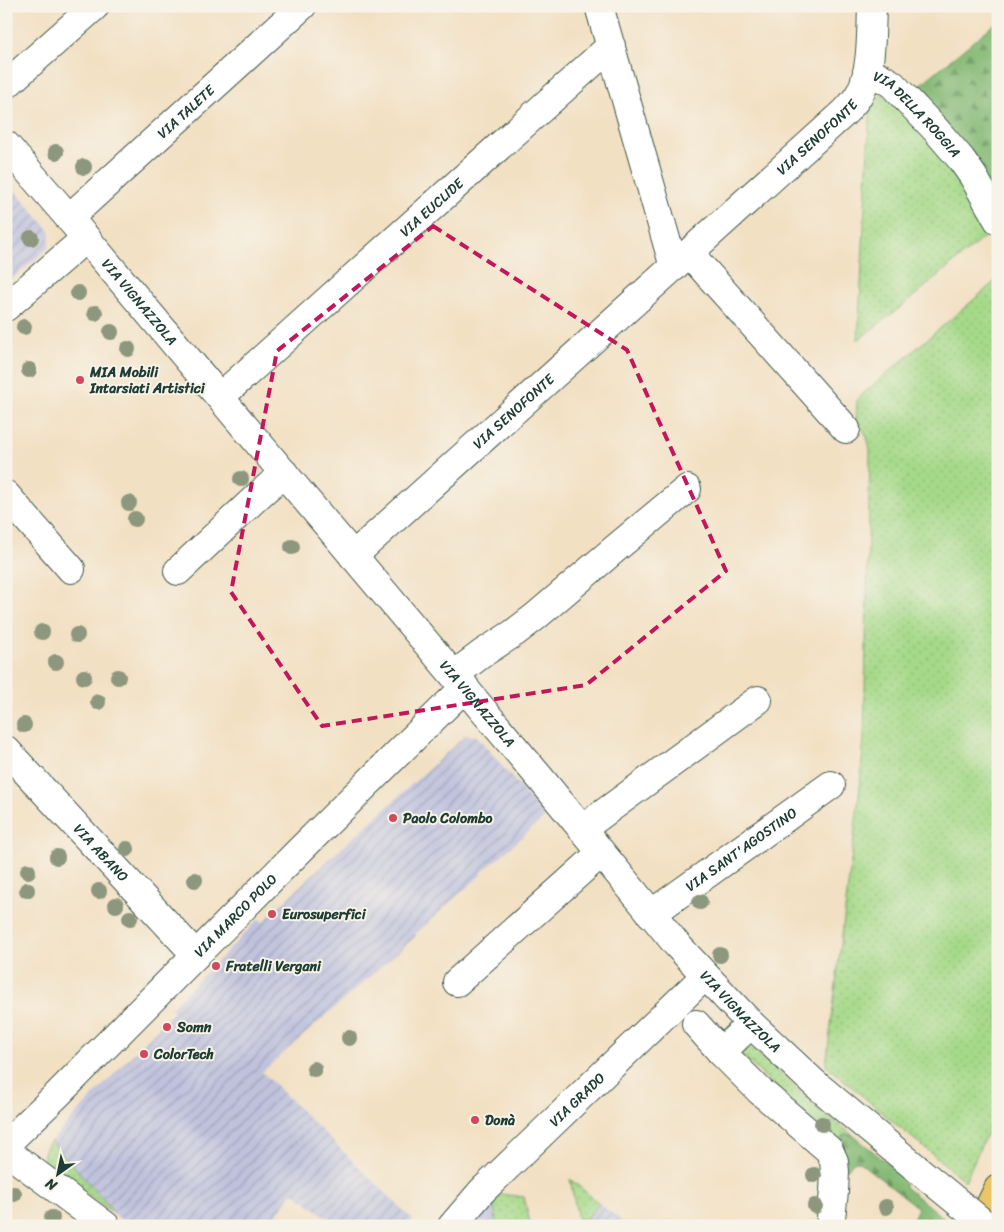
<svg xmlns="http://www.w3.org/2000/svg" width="1004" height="1232" font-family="Sriracha,sans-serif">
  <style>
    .industrial { fill: url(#industrial-furrows) }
    .grass { fill: url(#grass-dots); stroke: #628b5e }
    .forest { fill: url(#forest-firs); stroke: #527b54 }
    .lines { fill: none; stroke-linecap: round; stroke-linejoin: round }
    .minor-casing { stroke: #3f5549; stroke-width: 30 }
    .highway-casing { stroke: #3f5549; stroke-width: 30 }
    .minor { stroke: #fff; stroke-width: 28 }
    .highway { stroke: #eac669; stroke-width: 28 }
    .minor-bridge-casing { stroke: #3f5549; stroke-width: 30; stroke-linecap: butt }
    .minor-bridge { stroke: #fff; stroke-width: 28 }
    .tree { fill: #8d977e }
    .marked { fill: none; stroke: #c2185b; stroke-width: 4; stroke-dasharray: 10 6; stroke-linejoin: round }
    .poi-dot { fill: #d1495b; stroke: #f7f3e8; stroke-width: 2 }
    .labels { text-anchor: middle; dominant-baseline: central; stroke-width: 4; stroke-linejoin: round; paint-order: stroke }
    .street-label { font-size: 14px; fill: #1f3d34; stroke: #f7f3e8 }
    .poi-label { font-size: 14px; font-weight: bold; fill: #1f3d34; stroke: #f7f3e8; text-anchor: start }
  </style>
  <defs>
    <pattern id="industrial-furrows" width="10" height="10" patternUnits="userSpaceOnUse" patternTransform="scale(1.25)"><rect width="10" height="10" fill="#c0c2dd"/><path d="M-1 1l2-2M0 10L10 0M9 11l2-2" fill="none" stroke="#9b9fb4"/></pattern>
    <pattern id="grass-dots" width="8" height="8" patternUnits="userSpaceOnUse" patternTransform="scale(1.25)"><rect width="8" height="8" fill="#a6d989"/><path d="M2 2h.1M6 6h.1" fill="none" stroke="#8ebb77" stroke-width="1.8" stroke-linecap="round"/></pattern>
    <pattern id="forest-firs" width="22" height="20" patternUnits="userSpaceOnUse" patternTransform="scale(1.25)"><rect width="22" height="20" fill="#84b975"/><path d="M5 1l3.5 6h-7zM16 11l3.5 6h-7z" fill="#6b9861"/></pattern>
  </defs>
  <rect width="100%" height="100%" fill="#f7f3e8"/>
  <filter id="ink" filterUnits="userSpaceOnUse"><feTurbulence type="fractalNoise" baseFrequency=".02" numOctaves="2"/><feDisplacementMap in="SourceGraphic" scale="10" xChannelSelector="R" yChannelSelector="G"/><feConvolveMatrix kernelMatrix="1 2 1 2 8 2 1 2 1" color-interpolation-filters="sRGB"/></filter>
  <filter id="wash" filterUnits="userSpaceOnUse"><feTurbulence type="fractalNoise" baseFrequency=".0096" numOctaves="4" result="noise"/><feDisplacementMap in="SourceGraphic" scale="20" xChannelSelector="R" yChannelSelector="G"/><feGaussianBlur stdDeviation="1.12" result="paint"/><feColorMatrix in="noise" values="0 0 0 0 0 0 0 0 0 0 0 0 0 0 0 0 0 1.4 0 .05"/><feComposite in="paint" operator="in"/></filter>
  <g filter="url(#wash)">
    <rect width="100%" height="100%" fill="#f2e0c3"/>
    <!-- industrial -->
    <g class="industrial">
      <path d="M6,180l44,51 -1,16 -43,37z"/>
      <path d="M466,735l11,1 68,81 -64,56 1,1 -67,60 1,2 -154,136 150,147 -5,7h-69l-45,-34 -25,34h-138l-20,-15 2,-2 -61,-68 85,-90 38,-39 -3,-4 88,-89 4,3 40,-39z"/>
      <path d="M493,1203l5,23h-26l5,-6z"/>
      <path d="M599,1203l29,23h-74l33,-8z"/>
    </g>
    <!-- grass -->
    <g class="grass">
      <path d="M882,95l3,1 57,57 31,44 15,37 -86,72 -44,34 12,-230 5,-10z"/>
      <path d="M998,279v830l-33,72 -73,-60 -66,-56 33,-269 5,-58 6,-287c-2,-14 -5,-20 -14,-31l1,-21z"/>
      <path d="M749,1048l6,2 62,58 37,28 -4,-1 -12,9 -97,-89 5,-6z"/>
      <path d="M51,1141l61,68 -2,2 -65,-49c-4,-8 1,-15 6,-21z"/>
      <path d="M570,1179l29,24 -12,15 -9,2z"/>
      <path d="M501,1194l23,3 7,29h-33l-5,-23z"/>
    </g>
    <!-- forest -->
    <g class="forest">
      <path d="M998,21v178l-83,-110z"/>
      <path d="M846,1134l8,2 47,38 4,9v4l41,33 -3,6h-33l8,-18 -60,-47 -5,1 -6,8 -9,-26 5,-8z"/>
    </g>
  </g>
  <g filter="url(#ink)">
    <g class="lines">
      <defs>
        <g id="minor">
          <path d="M599,6l75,261"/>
          <path id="s1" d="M867,73l15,5 10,6 44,46 25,29 12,17 25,44"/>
          <path d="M6,85l89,-79"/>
          <path id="s2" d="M6,145l63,73 472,561 137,167 73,78 62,58 103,86"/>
          <path id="s3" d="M69,218l233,-212"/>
          <path d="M689,253l157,176"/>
          <path d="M6,307l80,-69"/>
          <path id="s4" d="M220,397l391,-351"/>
          <path d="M6,495l65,74"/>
          <path id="s5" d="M353,556l491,-443c7,-7 13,-14 17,-22 11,-22 10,-60 11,-85"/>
          <path d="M178,571l82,-77 24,-21"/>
          <path d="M454,675l29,-22 31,-20 21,-16 81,-69 71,-59"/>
          <path id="s6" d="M6,750l190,205"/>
          <path d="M582,829l176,-129"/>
          <path id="s7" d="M651,914l180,-129"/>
          <path d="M457,982l144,-129"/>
          <path d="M696,1024l25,28"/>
          <path d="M751,1024l-30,28 39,39 69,59 5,11 1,11 -1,20 -4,34"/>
          <path id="s8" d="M6,1144l51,-49 244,-246 164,-162"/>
          <path d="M6,1150l8,7 92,69"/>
          <path id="s9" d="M452,1226l30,-35 223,-215"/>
        </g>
        <path id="highway" d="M980,1226l18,-37"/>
      </defs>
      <!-- minor casing -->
      <use href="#minor" class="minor-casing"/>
      <!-- highway casing -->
      <use href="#highway" class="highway-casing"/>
      <!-- minor -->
      <use href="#minor" class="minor"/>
      <!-- highway -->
      <use href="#highway" class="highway"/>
      <defs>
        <path id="minor-bridge" d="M916,1168l71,58"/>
      </defs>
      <!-- minor-bridge casing -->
      <use href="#minor-bridge" class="minor-bridge-casing"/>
      <!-- minor-bridge -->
      <use href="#minor-bridge" class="minor-bridge"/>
    </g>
    <!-- trees -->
    <g class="tree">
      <circle cx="56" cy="152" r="8"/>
      <circle cx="84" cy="167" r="8"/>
      <circle cx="31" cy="238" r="8"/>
      <circle cx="78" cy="293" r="8"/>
      <circle cx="95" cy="313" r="8"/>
      <circle cx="24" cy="327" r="8"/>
      <circle cx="111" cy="332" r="8"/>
      <circle cx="128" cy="349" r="8"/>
      <circle cx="29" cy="370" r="8"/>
      <circle cx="241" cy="479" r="8"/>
      <circle cx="129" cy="503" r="8"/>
      <circle cx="135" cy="519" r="8"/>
      <circle cx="292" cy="547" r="8"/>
      <circle cx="42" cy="632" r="8"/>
      <circle cx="77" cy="635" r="8"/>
      <circle cx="56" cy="662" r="8"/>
      <circle cx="84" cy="677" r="8"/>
      <circle cx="118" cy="677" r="8"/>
      <circle cx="98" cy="702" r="8"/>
      <circle cx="24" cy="725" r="8"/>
      <circle cx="127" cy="849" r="8"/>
      <circle cx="57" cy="857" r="8"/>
      <circle cx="28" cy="871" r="8"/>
      <circle cx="195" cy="880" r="8"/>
      <circle cx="27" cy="890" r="8"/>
      <circle cx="99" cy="891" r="8"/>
      <circle cx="700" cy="902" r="8"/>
      <circle cx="116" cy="905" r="8"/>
      <circle cx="130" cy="918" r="8"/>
      <circle cx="720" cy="955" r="8"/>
      <circle cx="349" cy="1038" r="8"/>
      <circle cx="314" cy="1069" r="8"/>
      <circle cx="822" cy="1124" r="8"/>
      <circle cx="814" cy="1175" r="8"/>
      <circle cx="14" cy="1194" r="8"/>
      <circle cx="815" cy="1206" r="8"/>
      <circle cx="886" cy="1207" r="8"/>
      <circle cx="52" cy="1218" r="8"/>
    </g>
  </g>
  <!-- marked area -->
  <path class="marked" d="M433,226l194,124 99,221 -140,114 -264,41 -91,-134 46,-241z"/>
  <!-- markers -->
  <g class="poi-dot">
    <circle cx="80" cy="380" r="5"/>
    <circle cx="393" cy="818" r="5"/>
    <circle cx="272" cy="914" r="5"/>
    <circle cx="216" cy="966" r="5"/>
    <circle cx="167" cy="1027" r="5"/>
    <circle cx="144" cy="1054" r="5"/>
    <circle cx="475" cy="1120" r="5"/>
  </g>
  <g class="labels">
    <!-- street labels -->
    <g class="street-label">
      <text stroke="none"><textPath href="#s3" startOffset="158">VIA TALETE</textPath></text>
      <text stroke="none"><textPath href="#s1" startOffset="66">VIA DELLA ROGGIA</textPath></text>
      <text stroke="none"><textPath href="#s5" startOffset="625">VIA SENOFONTE</textPath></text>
      <text stroke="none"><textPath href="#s4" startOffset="284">VIA EUCLIDE</textPath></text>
      <text stroke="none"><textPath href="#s2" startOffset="206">VIA VIGNAZZOLA</textPath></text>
      <text stroke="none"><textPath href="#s5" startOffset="216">VIA SENOFONTE</textPath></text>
      <text stroke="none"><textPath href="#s2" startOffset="731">VIA VIGNAZZOLA</textPath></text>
      <text stroke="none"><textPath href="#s7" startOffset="111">VIA SANT'AGOSTINO</textPath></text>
      <text stroke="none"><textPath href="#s6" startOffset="140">VIA ABANO</textPath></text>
      <text stroke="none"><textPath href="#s8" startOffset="324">VIA MARCO POLO</textPath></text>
      <text stroke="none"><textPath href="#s2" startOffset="1136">VIA VIGNAZZOLA</textPath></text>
      <text stroke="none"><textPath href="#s9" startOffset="178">VIA GRADO</textPath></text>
    </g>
    <!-- poi labels -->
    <g class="poi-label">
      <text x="90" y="372">MIA Mobili<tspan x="90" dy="16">Intarsiati Artistici</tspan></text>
      <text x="403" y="818">Paolo Colombo</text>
      <text x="282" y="914">Eurosuperfici</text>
      <text x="226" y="966">Fratelli Vergani</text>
      <text x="177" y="1027">Somn</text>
      <text x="154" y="1054">ColorTech</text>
      <text x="485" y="1120">Donà</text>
    </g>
  </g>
  <!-- margin -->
  <rect width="1004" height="1232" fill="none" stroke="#f7f3e8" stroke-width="25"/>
  <!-- north arrow -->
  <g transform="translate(58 1174) rotate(213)" stroke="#f7f3e8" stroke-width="4" paint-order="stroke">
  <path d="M0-4L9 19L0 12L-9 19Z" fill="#1f3d34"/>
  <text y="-8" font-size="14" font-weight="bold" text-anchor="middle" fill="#1f3d34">N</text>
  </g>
</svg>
